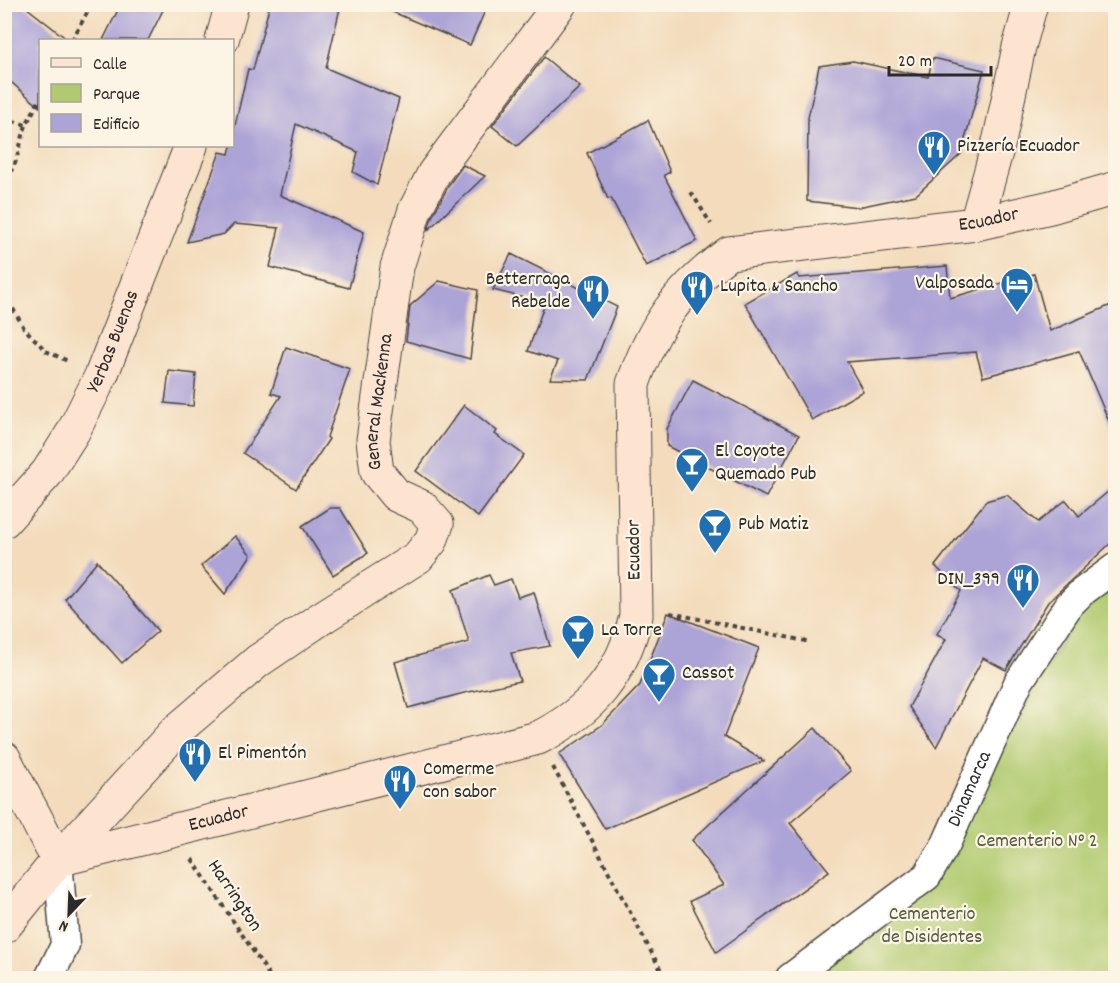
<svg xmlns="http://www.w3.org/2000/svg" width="1120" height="983" font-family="Dekko,sans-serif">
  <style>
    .green { fill: #b1ca70; stroke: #6e7a4e; stroke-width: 1.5 }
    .building { fill: #aca3d7 }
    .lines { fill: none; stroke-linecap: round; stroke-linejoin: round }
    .street-casing { stroke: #494541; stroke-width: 31 }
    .secondary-casing { stroke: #494541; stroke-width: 35 }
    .path { stroke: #494541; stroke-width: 4; stroke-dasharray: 4.5 4.5; stroke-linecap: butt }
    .street { stroke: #fff; stroke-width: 28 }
    .secondary { stroke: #fde4d1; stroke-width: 33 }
    .labels { text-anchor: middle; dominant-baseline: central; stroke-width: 4.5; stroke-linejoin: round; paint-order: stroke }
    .poi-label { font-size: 20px; fill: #2b2b2b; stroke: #fcf5e5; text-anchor: start }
    .street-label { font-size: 20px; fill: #2b2b2b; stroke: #fcf5e5 }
    .park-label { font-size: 20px; fill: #535b40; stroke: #fcf5e5 }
  </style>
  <rect width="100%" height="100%" fill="#fcf5e5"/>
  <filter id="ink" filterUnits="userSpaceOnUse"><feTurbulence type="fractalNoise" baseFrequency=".0167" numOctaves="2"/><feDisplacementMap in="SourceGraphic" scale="12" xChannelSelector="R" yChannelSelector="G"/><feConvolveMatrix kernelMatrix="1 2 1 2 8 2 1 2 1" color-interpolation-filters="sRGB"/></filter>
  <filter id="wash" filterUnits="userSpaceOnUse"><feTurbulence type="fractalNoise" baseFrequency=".008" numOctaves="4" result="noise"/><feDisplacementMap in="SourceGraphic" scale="24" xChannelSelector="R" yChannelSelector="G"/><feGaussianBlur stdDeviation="1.35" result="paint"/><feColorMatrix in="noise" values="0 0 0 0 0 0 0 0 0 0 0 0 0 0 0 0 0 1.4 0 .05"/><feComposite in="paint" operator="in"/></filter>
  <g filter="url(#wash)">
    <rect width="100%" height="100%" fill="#f3dbbb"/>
    <!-- green -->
    <path class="green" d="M1115,583v395h-344l165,-119 142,-246z"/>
    <g id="blocks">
      <!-- building -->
      <g class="building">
        <path d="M4,4h18l46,36h-28v67l-36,-31z"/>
        <path d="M121,4h45l-18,36h-45z"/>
        <path d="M270,4h71l-15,64 73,31 -22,86 -24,-13 5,-20 -62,-28 -16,71 84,37 -15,56 -79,-21 9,-39 -45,-4 -10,10 -37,8 33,-90 9,2 2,-8h1v-8l16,-69 5,1z"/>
        <path d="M374,4h114l-18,41z"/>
        <path d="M544,57l36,30 -63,59 -25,-20z"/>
        <path d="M933,58l51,12 -23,84 -45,41 -58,12 -51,-6 1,-83 11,-52 34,-5 75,16z"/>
        <path d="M648,120l22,52 -6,3 33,66 -51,25 -35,-68 -3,1 -21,-46z"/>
        <path d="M463,165l22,11 -57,54 4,-13 18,-34z"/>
        <path d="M511,254l106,53 -29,73 -38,-1 8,-18 -30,-10 17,-48 -52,-13z"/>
        <path d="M947,266l3,32 84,-24 16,57 66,-28v135l-37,-87 -96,26 -7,-25 -129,10 16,29 -51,29 -67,-117 52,-29 2,4z"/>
        <path d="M439,281l39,9 -8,69 -64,-18 4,-35z"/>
        <path d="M286,347l64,22 -23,68 2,2 -33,50 -53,-36 38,-57 -10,-3z"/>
        <path d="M169,371l27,3 -3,32 -28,-3z"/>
        <path d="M693,380l106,55 -33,62 -99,-51v-17z"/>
        <path d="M464,405l33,26 -2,3 29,21 -46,62 -62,-46z"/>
        <path d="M1116,485v53l-68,64 -42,68 -23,-12 -47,89 -27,-40 37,-68 -9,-5 24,-43 -26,-25 51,-65 21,-6 31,27 28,-22 13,16z"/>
        <path d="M330,508h10l28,45 -35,22 -31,-49z"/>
        <path d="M235,536l16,19 -26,39 -24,-28z"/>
        <path d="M97,561l61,70 -36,32 -57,-64z"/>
        <path d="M489,575l5,10 17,-6 7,18 16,-5 16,54 -39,7 9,28 -56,12 -56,15 -13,-46 74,-20 -16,-52z"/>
        <path d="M668,613l91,35 -35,89 40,24 -159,68 -46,-75 43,-29 38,-40z"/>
        <path d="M815,728l36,43 -61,52 39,48 -113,81 -26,-51 34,-16 -32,-45z"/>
      </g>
    </g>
  </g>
  <g filter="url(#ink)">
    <use href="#blocks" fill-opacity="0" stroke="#494541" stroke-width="1.5"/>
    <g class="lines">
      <defs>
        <g id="street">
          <path d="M49,978l16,-33 -7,-85"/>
          <path id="s1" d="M790,978l137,-102 19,-32 72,-161 51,-78 13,-13 34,-25"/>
        </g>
        <g id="secondary">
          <path d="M222,40l10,-36"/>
          <path d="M976,224l24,-86 19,-91 12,-43"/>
          <path id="s2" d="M4,521l43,-48 26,-41 28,-56 90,-230"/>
          <path d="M4,758l54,102"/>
          <path id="s3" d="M58,860l480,-122c54,-27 84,-63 98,-122l-3,-232c21,-60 44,-93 96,-131l247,-29 75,-17 65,-19"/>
          <path id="s4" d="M4,927l54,-67 118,-129 82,-70 65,-44 95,-60 13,-16 6,-17 -15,-17 -26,-12 -19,-23 -4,-32 24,-173 18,-57 19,-37 126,-169"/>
        </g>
      </defs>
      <!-- street casing -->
      <use href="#street" class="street-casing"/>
      <!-- secondary casing -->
      <use href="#secondary" class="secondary-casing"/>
      <!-- path -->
      <g class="path">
        <path d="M72,40l20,-36"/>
        <path d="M4,118l22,7"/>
        <path d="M4,179l10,-12 12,-42 14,-26"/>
        <path d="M691,192l20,32"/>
        <path d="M4,293l20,35 22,23 24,11"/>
        <path d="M4,305l4,-5"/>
        <path d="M670,613l140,29"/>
        <path d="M553,767l112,211"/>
        <path d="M192,859l79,119"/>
      </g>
      <!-- street -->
      <use href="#street" class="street"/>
      <!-- secondary -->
      <use href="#secondary" class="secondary"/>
    </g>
  </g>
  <!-- icons -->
  <defs>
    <symbol id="restaurant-pin" viewBox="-11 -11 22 30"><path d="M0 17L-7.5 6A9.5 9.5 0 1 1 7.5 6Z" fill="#1f6fb2" stroke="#fcf5e5"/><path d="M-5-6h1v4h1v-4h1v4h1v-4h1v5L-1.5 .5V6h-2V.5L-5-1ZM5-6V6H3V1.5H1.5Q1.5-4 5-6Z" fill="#fff"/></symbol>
    <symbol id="hotel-pin" viewBox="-11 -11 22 30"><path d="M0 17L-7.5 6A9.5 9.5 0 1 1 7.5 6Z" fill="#1f6fb2" stroke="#fcf5e5"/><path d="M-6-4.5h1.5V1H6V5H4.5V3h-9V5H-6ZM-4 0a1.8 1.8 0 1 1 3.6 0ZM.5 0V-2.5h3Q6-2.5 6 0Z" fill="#fff"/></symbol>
    <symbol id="bar-pin" viewBox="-11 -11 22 30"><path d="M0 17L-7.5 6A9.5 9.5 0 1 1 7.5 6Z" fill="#1f6fb2" stroke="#fcf5e5"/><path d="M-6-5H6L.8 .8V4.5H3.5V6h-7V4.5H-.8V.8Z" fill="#fff"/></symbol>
  </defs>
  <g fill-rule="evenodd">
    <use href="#restaurant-pin" x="915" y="128" width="38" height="52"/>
    <use href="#hotel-pin" x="998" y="265" width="38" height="52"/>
    <use href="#restaurant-pin" x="678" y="268" width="38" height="52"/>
    <use href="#restaurant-pin" x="574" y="272" width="38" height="52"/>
    <use href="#bar-pin" x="673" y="445" width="38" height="52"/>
    <use href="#bar-pin" x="696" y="506" width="38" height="52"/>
    <use href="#restaurant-pin" x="1004" y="561" width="38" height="52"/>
    <use href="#bar-pin" x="559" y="612" width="38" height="52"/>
    <use href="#bar-pin" x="640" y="655" width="38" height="52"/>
    <use href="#restaurant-pin" x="176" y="735" width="38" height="52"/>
    <use href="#restaurant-pin" x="381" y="762" width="38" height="52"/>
  </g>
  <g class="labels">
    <!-- poi labels -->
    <g class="poi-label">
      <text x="957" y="147">Pizzería Ecuador</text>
      <text x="570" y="280" text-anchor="end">Betterraga<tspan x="570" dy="23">Rebelde</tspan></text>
      <text x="994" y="284" text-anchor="end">Valposada</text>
      <text x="720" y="287">Lupita &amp; Sancho</text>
      <text x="715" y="452">El Coyote<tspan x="715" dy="23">Quemado Pub</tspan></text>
      <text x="738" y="525">Pub Matiz</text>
      <text x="1000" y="580" text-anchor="end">DIN_399</text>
      <text x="601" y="631">La Torre</text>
      <text x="682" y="674">Cassot</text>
      <text x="218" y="754">El Pimentón</text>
      <text x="423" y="770">Comerme<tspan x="423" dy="23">con sabor</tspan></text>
    </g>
    <!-- street labels -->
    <g class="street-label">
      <text stroke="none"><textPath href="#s3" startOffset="1317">Ecuador</textPath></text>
      <text stroke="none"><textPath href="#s2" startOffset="212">Yerbas Buenas</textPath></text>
      <text stroke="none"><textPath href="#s4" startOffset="750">General Mackenna</textPath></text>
      <text transform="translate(635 550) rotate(-91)">Ecuador</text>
      <text stroke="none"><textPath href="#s1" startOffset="268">Dinamarca</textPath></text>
      <text stroke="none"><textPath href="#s3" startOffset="166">Ecuador</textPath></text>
      <text transform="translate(234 896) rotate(56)">Harrington</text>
    </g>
    <!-- park labels -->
    <g class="park-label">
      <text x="1037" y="842">Cementerio N° 2</text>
      <text x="932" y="915">Cementerio<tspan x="932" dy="23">de Disidentes</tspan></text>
    </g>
  </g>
  <!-- margin -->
  <rect width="1120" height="983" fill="none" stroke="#fcf5e5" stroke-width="24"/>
  <!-- legend -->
  <rect x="39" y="39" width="195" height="108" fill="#fcf5e5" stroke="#a8a49b" stroke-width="1.5"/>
  <rect x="51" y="58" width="30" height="9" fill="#fde4d1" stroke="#a8a49b" stroke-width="1.5"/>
  <text x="93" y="69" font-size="18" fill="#2b2b2b">Calle</text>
  <rect x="51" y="84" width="30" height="18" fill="#b1ca70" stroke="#a8a49b" stroke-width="1.5"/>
  <text x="93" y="99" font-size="18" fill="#2b2b2b">Parque</text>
  <rect x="51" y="114" width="30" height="18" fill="#aca3d7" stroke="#a8a49b" stroke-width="1.5"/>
  <text x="93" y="129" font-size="18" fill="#2b2b2b">Edificio</text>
  <!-- north arrow -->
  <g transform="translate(69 914) rotate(203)" stroke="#fcf5e5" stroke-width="4.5" paint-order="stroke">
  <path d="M0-4.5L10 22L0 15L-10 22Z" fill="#2b2b2b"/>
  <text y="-9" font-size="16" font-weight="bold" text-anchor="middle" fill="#2b2b2b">N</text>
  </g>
  <!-- scale -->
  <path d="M889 66v9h102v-9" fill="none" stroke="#2b2b2b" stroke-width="3"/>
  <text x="898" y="66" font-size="18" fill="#2b2b2b" stroke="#fcf5e5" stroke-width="4.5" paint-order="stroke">20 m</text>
</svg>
